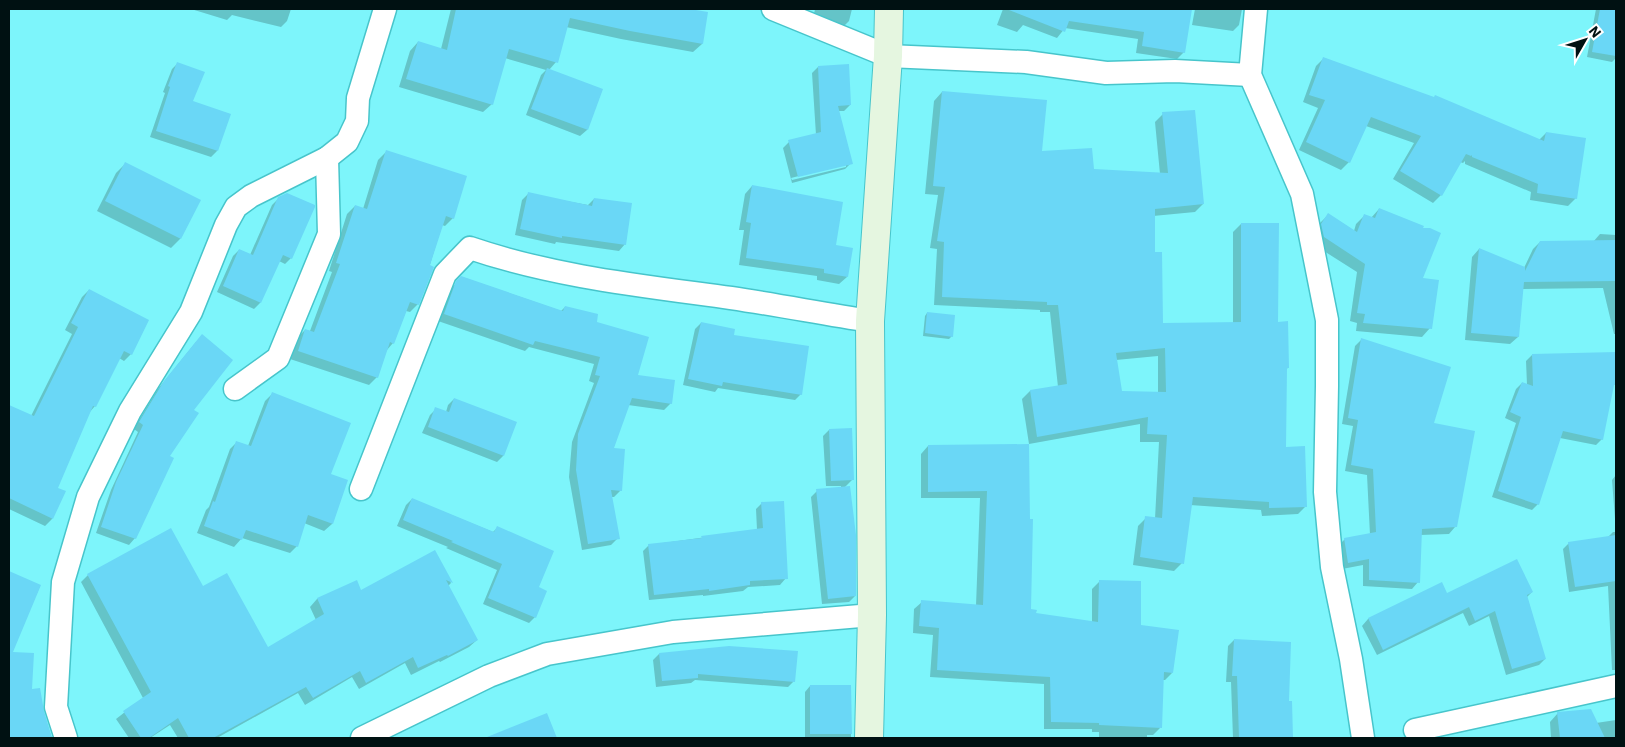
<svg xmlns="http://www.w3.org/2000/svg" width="1625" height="747" font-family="'IBM Plex Sans',sans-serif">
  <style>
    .shadow { fill: #0003; fill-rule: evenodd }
    .building { fill: #6ad7f6; fill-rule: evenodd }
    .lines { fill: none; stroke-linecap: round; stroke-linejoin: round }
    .street-casing { stroke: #47c5cb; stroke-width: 25 }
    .secondary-casing { stroke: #47c5cb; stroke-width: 30 }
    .street { stroke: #fff; stroke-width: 22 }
    .secondary { stroke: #e5f6e0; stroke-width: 28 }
  </style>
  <rect width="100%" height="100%" fill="#7df5fb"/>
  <!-- shadow -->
  <g class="shadow">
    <path d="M191,9h100l-4,12 -6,6 -49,-12 -5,5z"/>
    <path d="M451,9h233l23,4 -5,31 -9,8 -72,-13 -55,-12 -10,35 -7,8 53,20 -15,40 -7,6 -54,-21 15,-40 5,-5 -41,-12 -13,46 -9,8 -84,-25 11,-36 8,-9 23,7z"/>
    <path d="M815,9h37l-3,12 -6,6 -30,-8z"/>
    <path d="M1003,9h187l-6,43 -7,7 -41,-6 2,-14 -73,-11 -8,10 -34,-13 -6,7 -20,-7z"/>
    <path d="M1195,9h47l-3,16 -6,6 -41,-6z"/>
    <path d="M1596,9h20v49l-4,4 -25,-5z"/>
    <path d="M1324,58l215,82 7,-7 30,65 -8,8 -38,-6 1,-8 -66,-28v-3l-2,2 -3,-1 -19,33 -8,8 -40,-24 21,-36 -48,-17 -17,36 -8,8 -42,-20 19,-42 -15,-6 13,-36z"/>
    <path d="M178,63l14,39 37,12 -12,37 -6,6 -61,-20 15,-44 -2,-1 9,-23z"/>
    <path d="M818,67l32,38 -6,6h-6l13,52 -6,6 -53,14 -9,-35 6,-6 27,-7 -4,-62zM846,164v3l-54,13 -1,-2z"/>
    <path d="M942,92l99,61 52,17 67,4 -5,-52 8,-8 40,90 -8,8 -42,4 1,37 8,71 71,-1v-91l8,-8 36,99 11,45 -2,1 -1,79 21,58 -8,8 -36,2 -1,-6 -71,-5 -8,58 -8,8 -41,-6 5,-39 8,-8 9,1 4,-77h-19v-18l-111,20 -7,-45 8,-8 28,-4 -8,-75h-10v-2l-106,-5 3,-56 -7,-1 8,-53 -13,-1 9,-93zM1158,356v37l-37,-1 -5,-32z"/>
    <path d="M386,152l67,66 -8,8 -3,-1 -24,79 -8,8 -4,-1 -13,32 -7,8 -9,26 -8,8 -79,-26 7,-21 8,-8 5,1 22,-59 -3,-1 18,-57 8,-8 8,3 15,-49z"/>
    <path d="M125,164l74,37 -19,38 -9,9 -74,-37 19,-38z"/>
    <path d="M752,186l82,60 13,31 -8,7 -22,-4v-4l-78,-11 5,-35h-5l6,-36z"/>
    <path d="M528,194l60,11 6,-6 31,45 -6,7 -63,-9 -1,2 -40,-9 7,-35z"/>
    <path d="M279,198l12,60 -6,6 -6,-3 -19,42 -6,6 -37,-17 16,-36 6,-6 11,5 22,-50z"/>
    <path d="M1379,209l43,70 8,49 -8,9 -66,-6 1,-8 -7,-2 7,-49 -41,-26 -2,-12 6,-11 8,-8 26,16 2,-7 9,-9 6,3z"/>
    <path d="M1600,234l16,1v99h-2l-11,-46 -81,1 -4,48 -8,7 -45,-4 7,-83 7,-8 45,19 9,-19 7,-7h53z"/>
    <path d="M462,277l99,34 4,-4 30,16 41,53 35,27 -7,7 -36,-5 -15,44 8,41 -7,7h-3l7,41 -7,7 -29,5 -13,-73 3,-35 22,-59 -5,-2 5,-17 -65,-17 -4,4 -87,-30 12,-31z"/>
    <path d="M89,290l42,64 -7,7 -5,-3 -24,48 -7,8 -32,74 8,4 -12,27 -7,7 -36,-17v-103l22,10 41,-82 -7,-4 17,-33z"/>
    <path d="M927,313l25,23 -3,3 -26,-3 2,-20z"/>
    <path d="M701,323l31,13 69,58 -6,6 -77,-12 -3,4 -32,-7 12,-56z"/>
    <path d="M1361,340l71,84 23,103 -6,7 -29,1 -2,47 -6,7 -49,-3v-21l-21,4 -4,-23 7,-7 25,-4 -3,-60 -22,-4 8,-45 -11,-2 13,-78z"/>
    <path d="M196,342l-4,68 -24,47 -33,81 -6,7 -33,-12 15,-43 27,-58 -4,-3 2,-4 22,-36z"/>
    <path d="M1532,355l70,84 -6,6 -36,-7 -22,66 -6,6 -40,-13 24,-74 -11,-5 11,-29 6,-6 5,2 -1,-24z"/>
    <path d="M272,394l57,81 17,6 -14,43 -8,7 -20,-8 -7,23 -7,7 -48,-15 -8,9 -37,-14 9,-23 3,-3 21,-58 7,-7 11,4 17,-45z"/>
    <path d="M454,399l61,24 -12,33 -6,6 -75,-29 8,-18 6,-6 10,3 2,-7z"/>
    <path d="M829,430l24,49 -8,8 10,109 -6,6 -27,2 -11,-107 6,-6 24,-3v-2h-15l-3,-50z"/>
    <path d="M928,446h99l2,165 6,4 57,7v-33l8,-8 39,45 33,47 -7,7h-2l-3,48 -7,7h-6v3h-48v-6h-7v-3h-48v-45l-114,-7 3,-42 -20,-2 1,-24 8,-7 54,4 4,-108h-59v-44z"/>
    <path d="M1616,475v195h-4l-4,-84 -39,6 -6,-43 6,-6 38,-5 6,-6h3l-4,-52z"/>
    <path d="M412,499l81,33 4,-4 40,60 -2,29 -6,6 -46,-19 14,-34 -51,-22 2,-1 -51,-21 9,-21z"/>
    <path d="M762,503l24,75 -6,7 -32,2 -5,4 -40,5v-1l-54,5 -6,-49 6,-6 108,-15 -1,-21z"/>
    <path d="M434,552l17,31 -3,3 29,54 -8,7 -29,15 -1,-1 -28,14 -6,-12 -46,26 -7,-12 -47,28 -7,-12 -81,45h-39l-8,-13 -20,13h-21l-13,-19 27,-21 -62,-116 7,-7 114,13 65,61 49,-29 -6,-13 7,-8 39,-17 5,10z"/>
    <path d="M9,573l31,13 -29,67 31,58 10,27h-43z"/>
    <path d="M1441,584l6,11 85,-3 -5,5 18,62 -6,6 -33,10 -17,-59 -20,10 -6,-13 -86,42 -15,-29 6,-7z"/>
    <path d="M1234,640l53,62h4l1,36h-59l-2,-56h-5l2,-36z"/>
    <path d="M659,654l135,27 -6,6 -93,-7 -4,3 -35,4 -3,-27z"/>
    <path d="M810,686h40l1,52h-46v-46z"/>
    <path d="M1558,713l38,10 20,-3v18h-65l-1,-16z"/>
    <path d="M547,715l9,23h-53l-1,-2z"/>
  </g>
  <!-- building -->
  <g class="building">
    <path d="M456,9h234l18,3 -5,32 -73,-13 -60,-13 -12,45 -49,-14 -16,56 -87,-26 12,-38 29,9z"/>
    <path d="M1009,9h183l-7,44 -43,-7 2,-14 -75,-11 -4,11 -56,-22z"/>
    <path d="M1600,9h16v47l-24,-4z"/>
    <path d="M1323,57l111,40 1,-2 109,46 2,-9 40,6 -9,61 -40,-6 1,-9 -66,-27v-2l-1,1 -5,-2 -24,42 -42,-25 21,-35 -50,-19 -21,46 -44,-21 19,-42 -16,-5z"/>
    <path d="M177,62l28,10 -12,29 38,13 -13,37 -62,-20 14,-44 -2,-1z"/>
    <path d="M849,64l2,41 -13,1 15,58 -55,13 -10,-37 33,-8 -3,-66z"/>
    <path d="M547,68l56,21 -15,41 -57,-21z"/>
    <path d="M942,91l105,9 -5,51 50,-3 2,21 74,4 -6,-61 33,-2 9,94 -49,5v43h7l1,71 78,-1v-99h38l-1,99 10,-1 1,47h-2l-1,79 19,-1 2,61 -38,1v-6l-76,-5 -9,67 -44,-7 5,-41 17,2 5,-83 -20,-1 1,-17 -111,20 -7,-47 37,-6 -9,-79h-11v-3l-105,-5 2,-55 -7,-1 8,-54 -12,-1zM1165,348l1,44 -44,-1 -6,-38z"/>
    <path d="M386,150l81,26 -13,43 -8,-3 -16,49 4,2 -15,38 -9,-3 -16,42 -4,-2 -12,36 -80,-27 7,-22 9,3 26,-68 -4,-1 19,-58 12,4z"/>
    <path d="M125,162l76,38 -20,39 -76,-38z"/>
    <path d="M752,185l91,17 -7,43 17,3 -5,29 -24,-4v-4l-78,-11 5,-35 -5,-1z"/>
    <path d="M528,192l64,14 2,-8 38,5 -6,42 -64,-9v2l-42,-9z"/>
    <path d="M287,193l28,12v2l-23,52 -9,-4 -22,48 -38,-17 16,-37 14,6 25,-58z"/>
    <path d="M1379,208l45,18 -1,2h7l11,5 -18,45 16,2 -7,49 -69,-6 2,-9 -8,-1 8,-49 -41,-27 -3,-13 7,-11 29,19 7,-18 11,4z"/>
    <path d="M1616,240v41l-92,1 -5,55 -48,-4 8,-85 46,19v4l15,-30z"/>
    <path d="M461,276l102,35 2,-5 33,8 -1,8 52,15 -11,38 37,5 -3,24 -40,-6 -18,50 11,1 -3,42 -11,-1 9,49 -32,5 -12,-74 2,-36 22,-58 -5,-1 5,-18 -65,-16 -2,4 -89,-31 12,-33z"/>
    <path d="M89,289l60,31 -17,35 -8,-4 -28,56 -3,-1 -35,82 8,3 -13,28 -44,-21v-93l25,11 44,-89 -7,-4z"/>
    <path d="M927,312l28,3 -2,22 -28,-4z"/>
    <path d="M701,322l34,7 -1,6 75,11 -7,49 -79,-13 -1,4 -34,-7z"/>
    <path d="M202,334l31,26 -39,50 5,3 -29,43 4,2 -38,81 -35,-12 15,-45 27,-57 -4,-3 3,-5 22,-36z"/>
    <path d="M1361,338l90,29 -17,56 41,8 -18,96 -35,2 -2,54 -51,-3v-21l-21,4 -4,-25 32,-6 -3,-63 -22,-4 7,-45 -10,-2z"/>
    <path d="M1616,352v33h-2l-11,55 -40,-9 -24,74 -41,-14 23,-74 -11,-5 12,-30 11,4 -1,-32z"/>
    <path d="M272,392l79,31 -20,51 17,6 -15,44 -25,-9 -10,32 -52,-17 -4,10 -38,-14 9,-25 2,1 21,-61 15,5z"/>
    <path d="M454,398l63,24 -13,34 -76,-29 7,-20 14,5z"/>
    <path d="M852,428l2,52 -23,1 -2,-52z"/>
    <path d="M1029,444l1,75h3l-2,90 6,1 -1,3 62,9 1,-42 42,1v44l38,5 -6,43 -9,-1 -2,56 -63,-3v-2l-48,-1 -1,-45 -113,-7 2,-42 -20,-2 2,-26 62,5 4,-114 -59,1v-47z"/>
    <path d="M850,486l6,49v61l-28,3 -12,-110z"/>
    <path d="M412,498l82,34 3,-6 57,25 -15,36 8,4 -11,27 -48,-20 14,-34 -51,-22 2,-1 -50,-21z"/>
    <path d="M784,501l4,78 -38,2v4l-41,6v-2l-55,6 -6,-51 54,-6 -1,-2 62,-8 -2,-26z"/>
    <path d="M171,528l32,58 24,-13 41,74 56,-33 -7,-16 40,-18 4,10 74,-40 18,33 -7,-3 32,60 -30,16 -1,-1 -29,13 -5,-11 -47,26 -6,-12 -47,27 -7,-11 -93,51h-24l-11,-20 -29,20h-8l-18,-27 28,-19 -64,-118z"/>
    <path d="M1616,535v46l-41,6 -7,-45z"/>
    <path d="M1517,559l16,33 -6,3 19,64 -34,10 -17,-58 -20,10 -6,-14 -86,43 -15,-32 74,-36 5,11z"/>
    <path d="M9,571l32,14 -28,67 21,1 -2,36 8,-1 4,23 8,27h-43z"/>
    <path d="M1234,639l57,3 -2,59h3l1,37h-54l-2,-62h-5z"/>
    <path d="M729,646l69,5 -3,31 -97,-8v4l-36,3 -3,-28z"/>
    <path d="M810,685h41l1,49h-42z"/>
    <path d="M1591,709l14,29h-45l-3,-26z"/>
    <path d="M547,713l10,25h-70v-1z"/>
  </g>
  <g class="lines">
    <defs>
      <g id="street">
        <path d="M773,9l115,47 138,6 80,11 69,-2 75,4"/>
        <path d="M1256,9l-6,66 52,119 25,126v66l-2,106 7,75 19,92 12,79"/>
        <path d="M235,389l43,-31 51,-124 -2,-76"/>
        <path d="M361,489l84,-215 25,-26c85,29 174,38 261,50 47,7 93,16 139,23"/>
        <path d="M1415,730l201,-44"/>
        <path d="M66,738l-10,-31 7,-125 25,-85 42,-86 61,-99 35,-87 10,-18 15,-11 76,-38 20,-16 10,-21 1,-23 27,-89"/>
        <path d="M362,738l127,-62 58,-22 126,-22 199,-17"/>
      </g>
      <path id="secondary" d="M869,738l3,-123 -2,-294 18,-265 1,-47"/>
    </defs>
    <!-- street casing -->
    <use href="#street" class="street-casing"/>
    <!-- secondary casing -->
    <use href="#secondary" class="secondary-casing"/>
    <!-- street -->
    <use href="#street" class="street"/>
    <!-- secondary -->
    <use href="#secondary" class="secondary"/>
  </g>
  <!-- border -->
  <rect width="1625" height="747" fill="none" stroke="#001112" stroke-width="20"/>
  <!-- north arrow -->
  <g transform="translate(1585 40) rotate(51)" stroke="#ffffff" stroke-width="4" paint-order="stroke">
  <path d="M0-4L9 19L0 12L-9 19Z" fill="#001112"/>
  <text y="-8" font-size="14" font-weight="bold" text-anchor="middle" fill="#001112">N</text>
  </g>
</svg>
